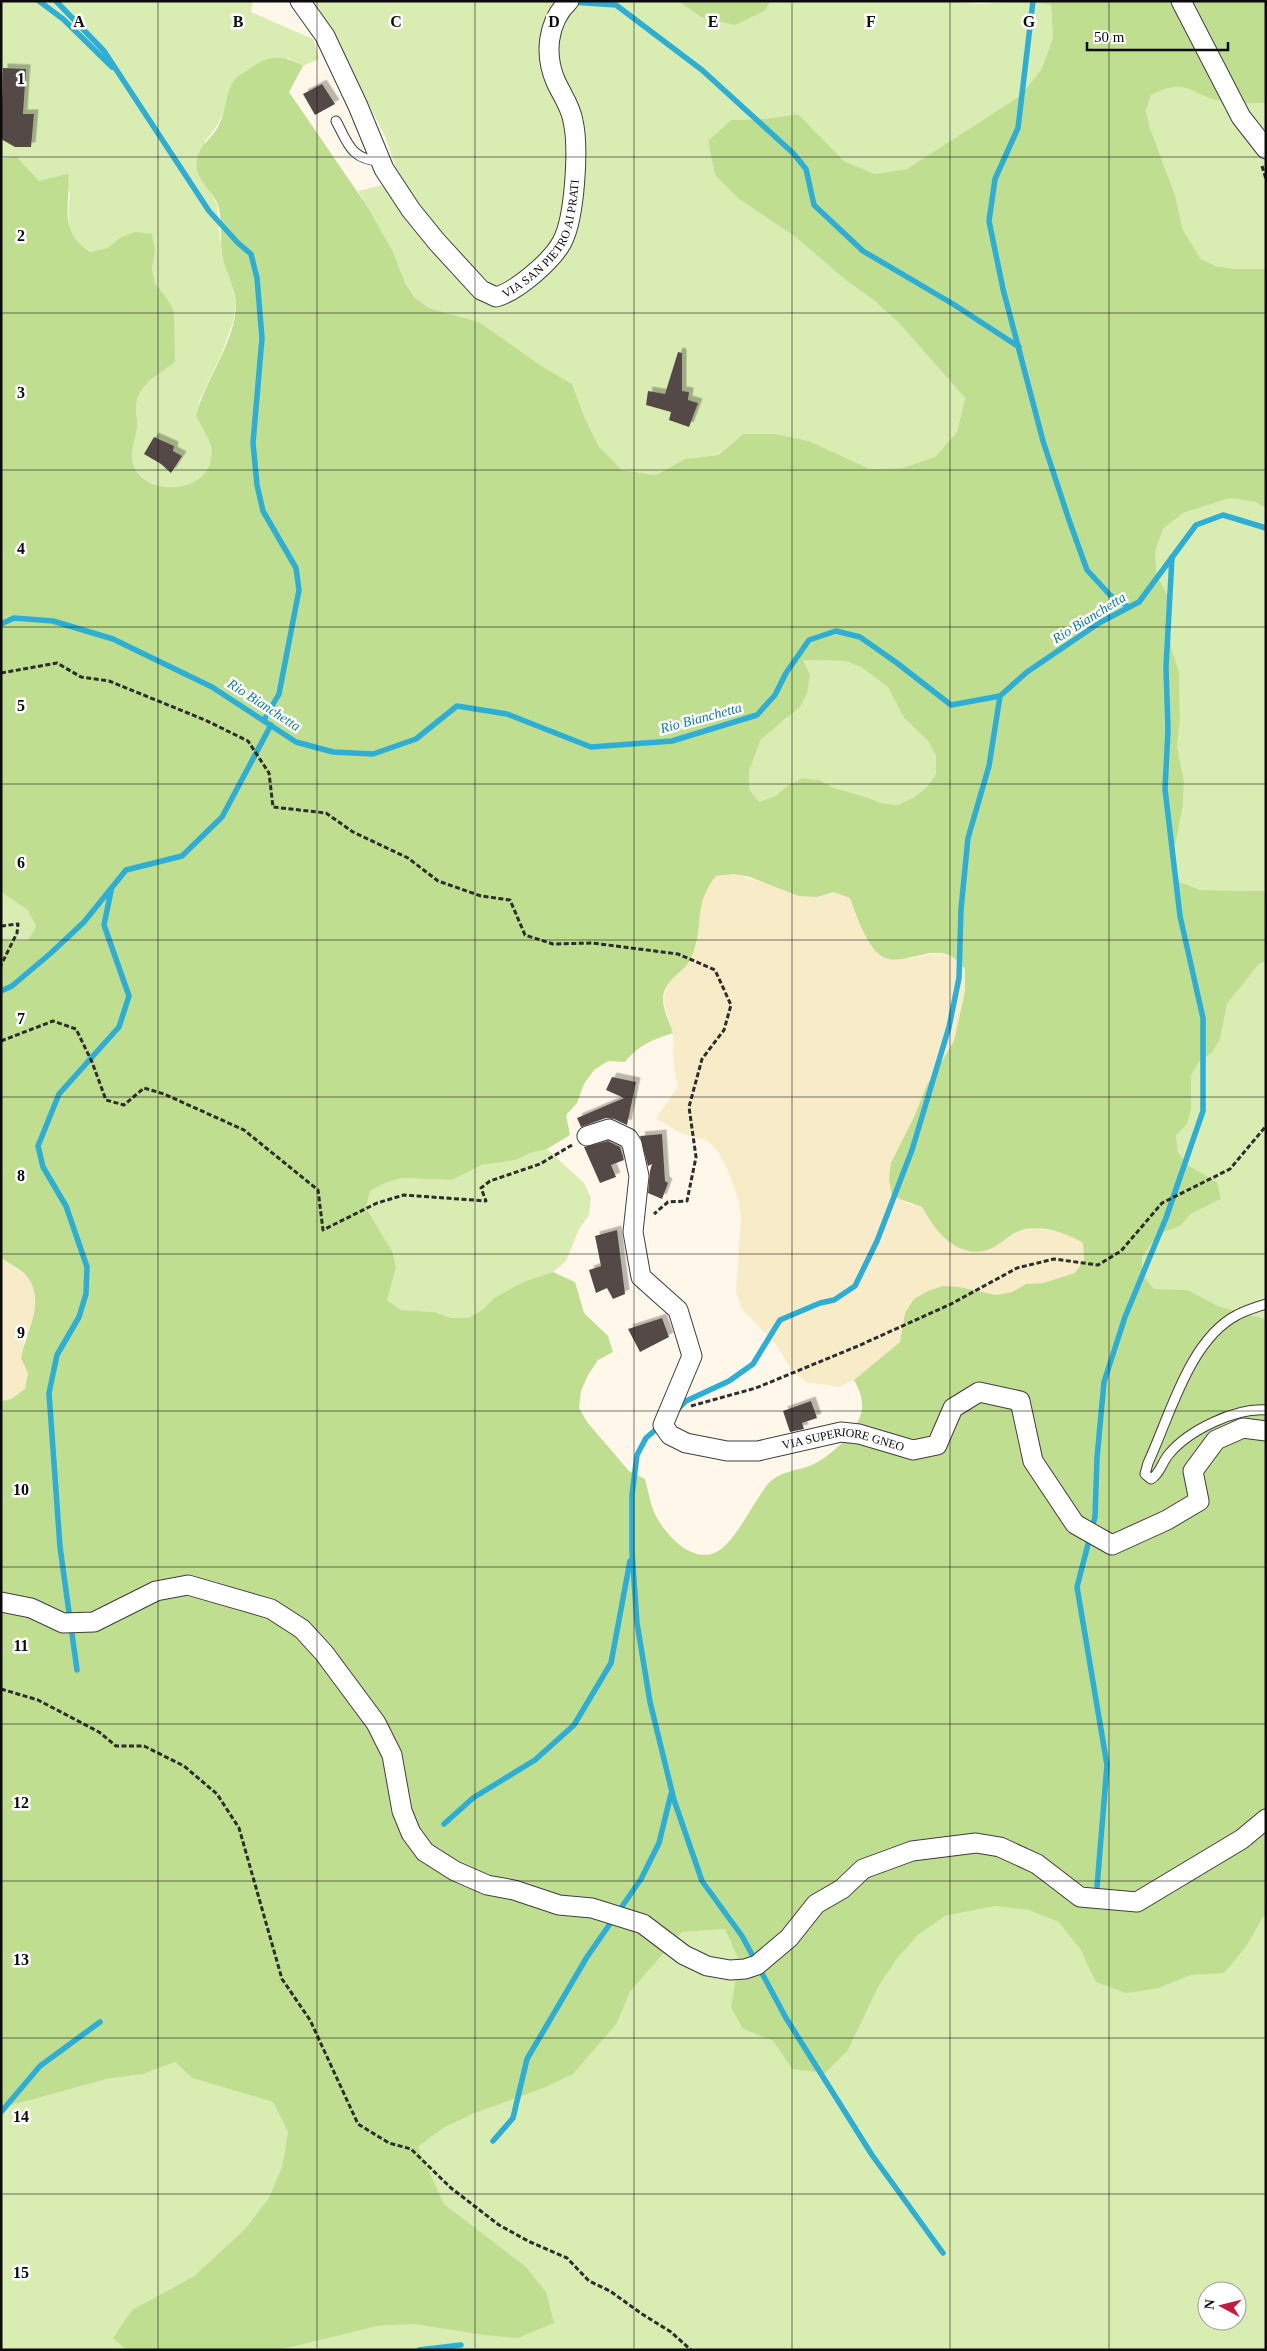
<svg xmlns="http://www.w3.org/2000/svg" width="1267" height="2351" font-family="'Times New Roman',serif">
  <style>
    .farmland { fill: #f7ebc8 }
    .green { fill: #d9ecb1; fill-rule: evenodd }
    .forest { fill: #bfde8f; fill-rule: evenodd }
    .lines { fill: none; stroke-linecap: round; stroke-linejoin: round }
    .stream { stroke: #2daed6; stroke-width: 5.5 }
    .building { fill: #554a47; filter: url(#shadow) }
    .service-casing { stroke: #3e3e3e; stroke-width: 11 }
    .minor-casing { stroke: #3e3e3e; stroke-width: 21 }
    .path { stroke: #2d2d2d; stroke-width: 3; stroke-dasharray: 5 2.5; stroke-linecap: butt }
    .service { stroke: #fff; stroke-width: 9 }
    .minor { stroke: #fff; stroke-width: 19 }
    .grid { fill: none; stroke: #0b0b0b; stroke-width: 1; stroke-opacity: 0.55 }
    .labels { text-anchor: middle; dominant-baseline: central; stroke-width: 5; stroke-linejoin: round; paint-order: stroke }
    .street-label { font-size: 12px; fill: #0b0b0b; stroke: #fff }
    .water-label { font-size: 14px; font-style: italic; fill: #0d7ba5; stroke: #fff }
    .grid-label { font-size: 16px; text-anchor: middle; font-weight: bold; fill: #0b0b0b; stroke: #fff; stroke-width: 5; stroke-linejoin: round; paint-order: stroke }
  </style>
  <defs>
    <filter id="shadow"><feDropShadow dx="4.5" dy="-4.5" stdDeviation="0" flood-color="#0004"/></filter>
  </defs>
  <rect width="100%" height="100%" fill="#fff7ea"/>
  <!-- farmland -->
  <g class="farmland">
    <path d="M734,874l83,23 17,-5 17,6 5,17 49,44 33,-6 16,4 11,13v21l-11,50 -27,44 -13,32 -23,46 15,40 16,4 8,15 58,28 29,-18 18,-4 33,6 15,9 1,17 -9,13 -32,10 -17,1 -14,8 -16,3 -36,-8 -55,26 -5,29 -46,38 -15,7 -33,-5 -13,-10 -18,-29 -34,-35 -5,-17 5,-73 -2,-17 -12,-33 -8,-15 -11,-12 -28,-8 -24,-15 22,-31 -4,-18 -1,-36 -10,-33 5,-17 24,-25 5,-17 4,-36 4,-16 11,-13z"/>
    <path d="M1,1258l28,20 6,15 1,16 -4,18 -8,14 4,32 -3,16 -14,10 -10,2z"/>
  </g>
  <!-- green -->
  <g class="green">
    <path d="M1,1h252l-2,11 62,27 6,20 -16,7 -15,-8 -60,37c-4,20 -10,32 -23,46l4,48 8,15 5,53 11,32 3,16 -3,17 -12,33 -21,44 -4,17c4,9 13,21 15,31 8,51 -75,51 -79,11 -1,-9 4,-21 5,-30 1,-6 -1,-12 -1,-19 1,-26 22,-33 39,-47l-9,-65 -11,-12 -3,-17 3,-17 -35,-13 -13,10 -17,4c-27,-19 -22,-30 -20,-60l-31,-11 -23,-25 -15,3z"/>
    <path d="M315,1h363l23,16 65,-7 4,-9h174l35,3 43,-3 29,4 2,33 -12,32 -21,26 -113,73 -32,5 -31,-13 -46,-47 -34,5 -33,1 -23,21 7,34 24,24 55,37 53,45 28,20 24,22 66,75 -8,34 -22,25 -31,11 -34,1 -61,-28 -33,-7h-33l-26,21 -32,4 -29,16 -34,-5 -23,-23 -15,-31 -12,-32 -32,-19 -61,-43 -50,-14 -14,-10 -10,-15 -21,-47 -26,-45 29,-7 8,-19 -10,-29z"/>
    <path d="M1183,86l38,15 45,2v166h-33l-17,-3 -15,-7 -18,-29 -8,-35 -25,-67 -4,-17 5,-16 16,-8z"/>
    <path d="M1230,498l25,4 11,6v383l-64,-1 -22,-8 -7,-25 10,-52 1,-24 -7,-35 3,-24 -1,-50 -8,-25 -2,-50 -12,-21 -2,-24 8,-23 20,-16z"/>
    <path d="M802,660l43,1 16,6 27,20 16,31 24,23 8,15v18l-9,13 -13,10 -16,8 -17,-2 -15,-6 -32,-9 -15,-8 -17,-2 -15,8 -11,10 -17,7 -10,-14v-19l12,-31 12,-12 14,-8z"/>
    <path d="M1,892l28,18 7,16 -8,15 -27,-1z"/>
    <path d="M1266,961v358l-48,-13 -30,-16 -34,-1 -12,-15v-17l10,-14 12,-11 16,-6 11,-12 30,-15 -4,-17 -29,-17 -10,-13 -2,-17 15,-26v-33l8,-14 13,-9 8,-14 7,-35 32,-40z"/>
    <path d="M547,1149l37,34 7,15 -2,17 -10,14 -13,32 -13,11 -30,10 -29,16 -12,12 -14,8h-17l-16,-6 -34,-2 -14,-10 5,-49 -26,-43 4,-17 15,-8 17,-5 50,2 30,-15 34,-5 14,-7z"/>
    <path d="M996,1906c18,2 48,4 63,16 15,11 29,43 37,59l63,7 32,-13 33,-3 21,-24 21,-35v437h-987l99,-24 37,-2 34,4 76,-62 -81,-62 -26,-57 25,-19 32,-15 66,-24 76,-66 13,-31 52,-60 43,-3 14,32 4,68 30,12 19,28 85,-80 19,-29 22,-25 27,-19zM1207,2291h30v30h-30z"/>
    <path d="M175,2062l17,16 81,24 15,30 -6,35 -14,32 -23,30 -51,47 -62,34 -18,28 12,12h-125v-242l106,-29 36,-5z"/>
  </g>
  <!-- forest -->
  <g class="forest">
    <path d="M678,1h92l-4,9 -31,15 -34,-8z"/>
    <path d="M1022,1h244v102c-14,0 -30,1 -44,-2 -33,-6 -33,-25 -71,-6l-5,16 4,17 25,67 8,35 18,29 15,7 17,3h33v239l-11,-6 -25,-4 -47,15 -20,16 -8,23 2,24 12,21 2,50 8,25 1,50 -3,24 7,35 -1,24 -10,52 7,25 21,8 65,1v70l-7,3 -32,40 -7,35 -8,14 -13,9 -8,14v33l-4,15 -11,11 2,17 10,13 29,17 4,17 -30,15 -11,12 -16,6 -12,11 -10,14v17l12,15 34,1 30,16 48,13v594l-21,35 -21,25 -33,2 -32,13 -33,5 -30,-11 -16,-33 -21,-27 -30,-12 -33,-4 -51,10 -27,19 -22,25 -19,29 -29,61 -23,23 -33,-4 -19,-28 -30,-12 -12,-22 8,-46 -14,-32 -43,3 -52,60 -13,31 -44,51 -32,15 -66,24 -32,15 -25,19 26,57 81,62 21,26 8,31 -36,15 -34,-3 -69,-11 -37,2 -99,24h-153l-13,-12 19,-28 62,-34 51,-47 23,-30 14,-32 6,-35 -15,-30 -81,-24 -17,-16 -32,12 -36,5 -106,29v-707l10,-2 14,-10 3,-16 -7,-15c5,-26 24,-53 8,-79 -5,-8 -19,-15 -28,-21v-318l27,1 8,-15 -8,-16 -27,-18v-733l15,-3 23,25 29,-7c3,35 -11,55 22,78l17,-4 13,-10 15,-6 17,2 3,17 -3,17 3,16 11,13 8,14 1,51c-17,14 -38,21 -39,47 0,7 2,13 1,19 -1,9 -6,21 -5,30 3,40 86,41 79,-11 -2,-10 -11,-22 -15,-31 9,-37 38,-71 40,-110 0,-18 -11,-34 -14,-51 -2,-16 1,-37 -5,-53 -5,-10 -18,-21 -20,-32 -2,-25 12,-26 22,-45 7,-14 6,-30 14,-43 3,-5 10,-9 15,-12 20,-15 34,-16 55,-4l-14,26 78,114 25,44 13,33 10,15 14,10 50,14 61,43 32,19 12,32 15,31 23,23 34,5 29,-16 33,-4 25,-21h33l33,7 61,28 33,-1 32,-11 22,-25 8,-34 -66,-75 -24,-22 -28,-20 -53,-45 -55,-37 -24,-24 -7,-34 23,-21 33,-1 34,-5 46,47 31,13 32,-5 113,-73 21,-26 12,-32 -2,-33zM803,660l42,1 16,6 27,20 16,31 24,23 8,15v18l-9,13 -13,10 -16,8 -17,-2 -15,-6 -32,-9 -15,-8 -17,-2 -15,8 -11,10 -17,6 -10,-13v-18l12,-32 39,-32 7,-14 3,-18zM734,874l16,3 49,19 18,1 17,-5 16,6c6,17 13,36 23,50 21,29 56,-8 81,10 4,3 8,8 11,11v22l-11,50 -27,44 -13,32 -23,46 -2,16 3,17 30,11c12,23 35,52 65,43 11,-3 19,-13 30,-18 20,-9 48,0 66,11l1,17 -9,13 -32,10 -17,1 -14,8 -16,3 -36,-8 -17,-1 -15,5 -14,8 -9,14 -5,29 -46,38c5,9 9,18 8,29 -3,21 -28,44 -46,54 -15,8 -36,7 -48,21 -14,17 -33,58 -50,67 -25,15 -54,-17 -64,-39 -4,-10 -6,-22 -9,-33l-16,-8 -42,-49 -8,-14 2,-17 7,-16 10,-15 15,-8 -5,-16 -24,-23 -9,-31 -22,-10 -30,10 -29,16 -12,12 -14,8h-17l-16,-6 -34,-2 -14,-10 9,-33 -4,-16 -26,-43 4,-17 15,-8 17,-5 50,2 30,-15 34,-5 14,-7 17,-4 23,-14 -4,-20 11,-12 7,-19 10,-14 14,-9 17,1c15,-18 27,-22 48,-29 -3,-10 -10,-23 -10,-33 0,-22 23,-27 29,-44 13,-31 0,-51 24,-80z"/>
  </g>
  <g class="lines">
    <!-- stream -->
    <g class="stream">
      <path d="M39,1l24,18 49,48"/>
      <path d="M56,1l48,50 105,160 29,32 13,11 6,24 5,60 -9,105 4,42 6,26 33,57 3,22 -20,104 -15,26"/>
      <path d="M1033,1l-15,127 -23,51 -6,42 14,68 40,152 26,79 18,50 23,25 19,12"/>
      <path d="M572,2l44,3 86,65 91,83 13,16 8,36 49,46 90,53 66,43"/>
      <path d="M1,624l13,-6 39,3 60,18 99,48 84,55 37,10 40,2 43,-15 41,-33 50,8 84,33 81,-6 85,-26 18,-20 11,-22 23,-33 27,-9 24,6 37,26 54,42 49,-9 27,-24 72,-49 40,-21 57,-77 27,-10 43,13"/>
      <path d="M1,991l11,-5 39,-33 33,-31 42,-52 56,-14 40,-39 49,-92"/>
      <path d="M677,1410l9,-9 43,-20 24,-17 27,-44 40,-17 14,-3 21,-14 22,-45 35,-91 37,-123 10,-49 2,-69 7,-71 21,-72 11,-70"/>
      <path d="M661,1425l-15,13 -9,17 -5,40v57l5,71 13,79 24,98 28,81 40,55 44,82 86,137 71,98"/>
      <path d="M77,1670l-17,-123 -11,-154 8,-38 22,-38 7,-23 1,-27 -21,-61 -23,-39 -5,-21 21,-52 60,-67 10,-31 -25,-71 7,-34"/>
      <path d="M444,1824l29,-26 62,-38 39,-35 37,-62 19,-102"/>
      <path d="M1097,1887l10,-122 -30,-178 18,-70 2,-59 7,-76 21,-65 41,-99 37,-107v-93l-23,-102 -15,-127 3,-59 -2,-63 6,-110"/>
      <path d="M1,2112l39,-46 60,-44"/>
      <path d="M493,2141l20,-23 14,-59 60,-102 54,-78 18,-36 12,-49"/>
      <path d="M419,2350l42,-5"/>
    </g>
  </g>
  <!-- building -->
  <g class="building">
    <path d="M3,68l23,1 -3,45h11l-3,33h-16l-14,-8z"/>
    <path d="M322,84l13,20 -20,11 -12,-21z"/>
    <path d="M678,352l4,1v38l7,1 -1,8 10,3 -9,24 -20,-7 2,-8 -25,-7 2,-14 17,3z"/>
    <path d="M154,437l20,9 -1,5 9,5 -11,17 -10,-9 -17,-10z"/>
    <path d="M612,1077l24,5 -9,43 -13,-6 -8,-1 -25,9 -4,-9 47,-20 -18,-8z"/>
    <path d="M662,1134l3,47 3,2 -6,16 -14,-6 2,-22 2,-7 -4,2 -8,-30z"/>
    <path d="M608,1141l12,6 4,13 -13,5 5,12 -16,6 -16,-36z"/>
    <path d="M617,1230l8,64 -12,5 -6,-11 -11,5 -7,-23 12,-4 -6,-30z"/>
    <path d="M662,1318l7,19 -29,15 -12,-23z"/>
    <path d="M811,1401l6,17 -15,5 2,6 -14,3 -7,-21z"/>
  </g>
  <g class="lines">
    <defs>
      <g id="service">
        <path d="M336,121c12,22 15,39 44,40"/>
        <path d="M1266,1304c-10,3 -20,6 -29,11 -48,25 -67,101 -89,148l-3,11 6,5c9,-5 11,-17 18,-25 20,-24 66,-46 97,-44"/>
      </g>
      <g id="minor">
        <path id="s1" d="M300,1l25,35 33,70 26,63 27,41 26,32 44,48 15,7c21,-6 56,-36 66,-55 13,-24 17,-95 11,-121 -2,-14 -11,-26 -17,-39 -12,-27 -9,-60 13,-81"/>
        <path d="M1181,1l60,116 25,32"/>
        <path id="s2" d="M587,1136l22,-7 19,9 4,6 7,32 -6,56 8,45 37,33 14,46 -29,69 7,10 16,8 41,8h31l83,-19 18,2 54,16 24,-5 16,-37 26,-16 41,9 13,60 42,63 37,21 55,-25 32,-19 -6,-30 23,-31 27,-12 23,3"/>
        <path d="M1,1602l30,6 32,15 31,-1 62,-31 32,-6 83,24 31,20 22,24 52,70 16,32 10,56 9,22 14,19 30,19 32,14 27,5 45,15 33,3 51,16 41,31 23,11 23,4 15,-1 12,-4 32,-27 27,-34 26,-15 21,-20 49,-18 64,-8 24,4 37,17 43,33 57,5 105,-63 24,-20"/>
      </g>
    </defs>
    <!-- service casing -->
    <use href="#service" class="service-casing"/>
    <!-- minor casing -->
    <use href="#minor" class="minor-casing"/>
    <!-- path -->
    <g class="path">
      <path d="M1262,166l4,13"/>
      <path d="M1,673l56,-10 24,14 28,4 96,39 43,21 21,32 4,34 53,6 27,19 55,26 30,23 43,15 29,4 15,35 28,9 39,-1 86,11 37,16 16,35 -7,25 -22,29 -13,48 7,50 -9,44 -19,1 -14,12"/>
      <path d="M1,926l17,-2 -1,9 -16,32"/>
      <path d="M1,1041l52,-20 23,8 16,33 14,38 18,5 20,-17 20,6 80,36 74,60 5,40 54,-27 27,-8 82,6 -5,-13 9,-7 50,-17 32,-19"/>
      <path d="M691,1406l65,-18 102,-42 93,-42 66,-36 37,-9 44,6 23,-14 41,-48 68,-34 36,-43"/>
      <path d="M1,1689l37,11 61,32 17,14h28l40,20 33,28 22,34 43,151 28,41 48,104 31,19 22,6 40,39 48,37 31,17 37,16 22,23 21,10 32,23 29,18 20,18"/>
    </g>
    <!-- service -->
    <use href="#service" class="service"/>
    <!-- minor -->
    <use href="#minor" class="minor"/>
  </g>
  <!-- grid -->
  <path class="grid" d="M158,1v2349M317,1v2349M475,1v2349M634,1v2349M792,1v2349M950,1v2349M1109,1v2349M1,157h1265M1,313h1265M1,470h1265M1,627h1265M1,784h1265M1,940h1265M1,1097h1265M1,1254h1265M1,1411h1265M1,1567h1265M1,1724h1265M1,1881h1265M1,2038h1265M1,2194h1265"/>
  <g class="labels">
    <!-- street labels -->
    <g class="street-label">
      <text stroke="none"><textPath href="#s1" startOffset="440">VIA SAN PIETRO AI PRATI</textPath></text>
      <text stroke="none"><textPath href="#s2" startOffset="549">VIA SUPERIORE GNEO</textPath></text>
    </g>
    <!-- water labels -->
    <g class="water-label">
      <text transform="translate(1089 618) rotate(-32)">Rio Bianchetta</text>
      <text transform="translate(264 705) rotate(33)">Rio Bianchetta</text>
      <text transform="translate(701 718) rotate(-15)">Rio Bianchetta</text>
    </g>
  </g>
  <g class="grid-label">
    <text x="79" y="27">A</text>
    <text x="238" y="27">B</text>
    <text x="396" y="27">C</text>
    <text x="554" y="27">D</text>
    <text x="713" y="27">E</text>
    <text x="871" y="27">F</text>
    <text x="1029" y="27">G</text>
    <text x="21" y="84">1</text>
    <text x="21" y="241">2</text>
    <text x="21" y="398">3</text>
    <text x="21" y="554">4</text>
    <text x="21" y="711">5</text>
    <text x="21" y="868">6</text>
    <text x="21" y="1024">7</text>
    <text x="21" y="1181">8</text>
    <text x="21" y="1338">9</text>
    <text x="21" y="1495">10</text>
    <text x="21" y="1651">11</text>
    <text x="21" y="1808">12</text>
    <text x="21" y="1965">13</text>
    <text x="21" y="2122">14</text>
    <text x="21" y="2278">15</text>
  </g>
  <!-- border -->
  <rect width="1267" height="2351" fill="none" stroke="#0b0b0b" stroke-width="5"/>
  <!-- north arrow -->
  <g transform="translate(1222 2306) rotate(277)"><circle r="24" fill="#ffffff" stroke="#9d9d9d"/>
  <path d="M0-4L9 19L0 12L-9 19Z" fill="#c41b3e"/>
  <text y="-8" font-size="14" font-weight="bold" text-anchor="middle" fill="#0b0b0b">N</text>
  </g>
  <!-- scale -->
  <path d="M1087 42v8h141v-8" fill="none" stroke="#0b0b0b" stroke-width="2.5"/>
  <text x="1094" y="42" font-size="15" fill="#0b0b0b" stroke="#ffffff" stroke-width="4" paint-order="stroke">50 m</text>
</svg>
